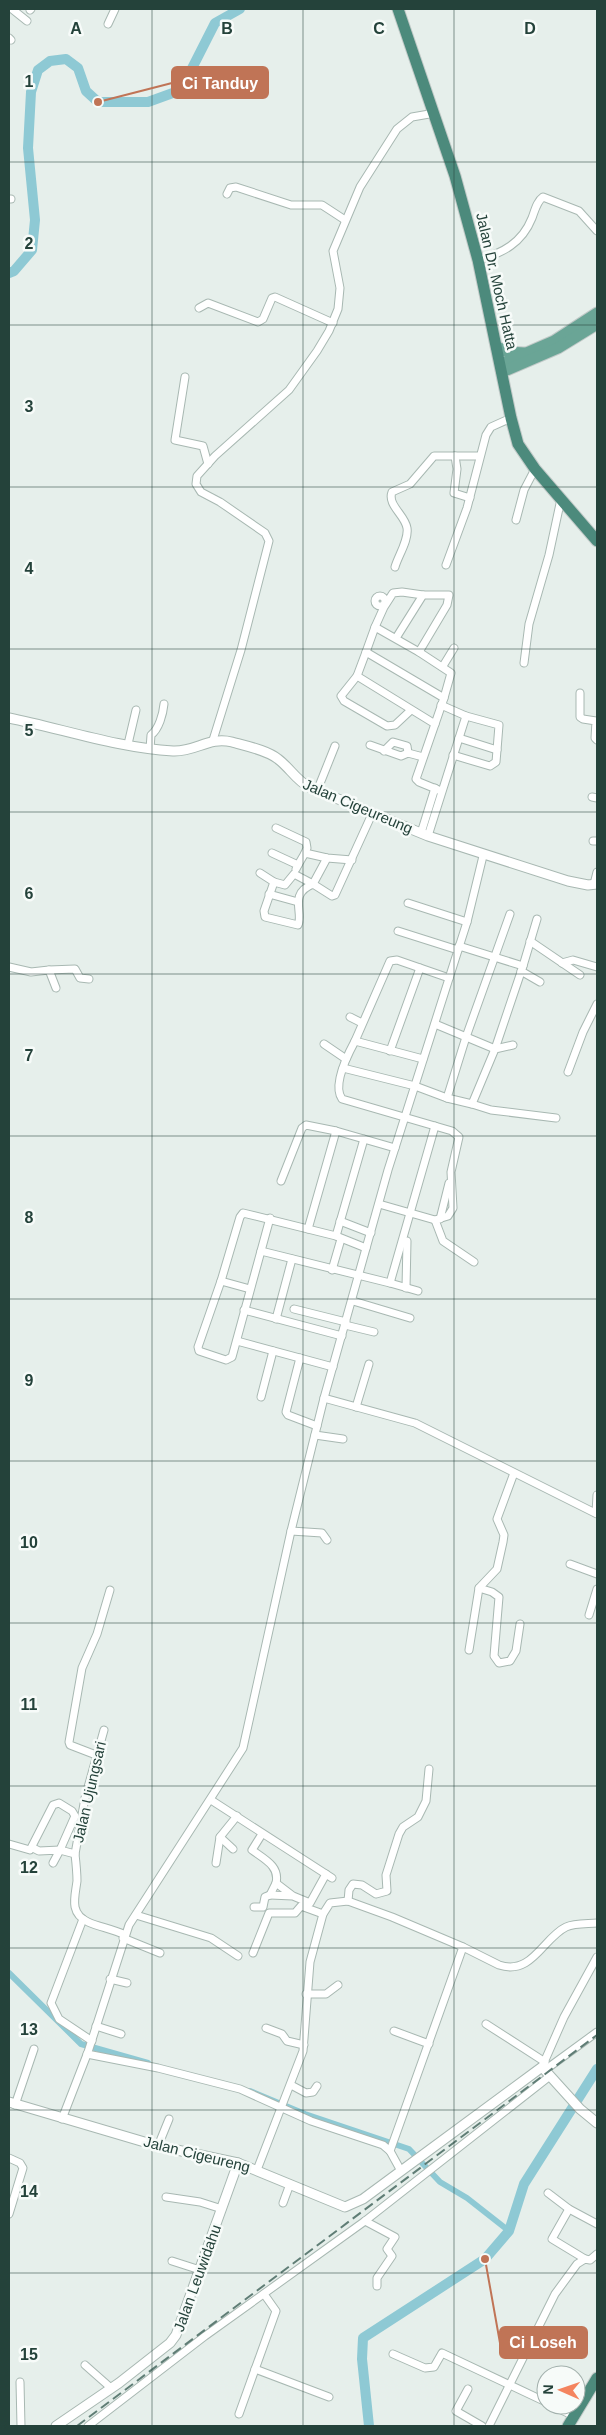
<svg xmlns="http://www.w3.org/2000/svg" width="606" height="2435" font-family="Arial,sans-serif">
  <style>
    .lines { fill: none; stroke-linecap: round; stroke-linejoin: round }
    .canal { stroke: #8ec9d4; stroke-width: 6 }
    .river { stroke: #8ec9d4; stroke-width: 10 }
    .minor-casing { stroke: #a8b8b2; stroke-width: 9 }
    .tertiary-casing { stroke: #a8b8b2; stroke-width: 11 }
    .primary-casing { stroke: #c2cac8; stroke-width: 13 }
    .trunk-casing { stroke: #c2cac8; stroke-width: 13 }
    .minor { stroke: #fff; stroke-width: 7 }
    .tertiary { stroke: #fff; stroke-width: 9 }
    .primary { stroke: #6aa596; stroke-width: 11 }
    .trunk { stroke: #4c8a7c; stroke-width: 11 }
    .rail { stroke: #5f7d75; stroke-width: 2; stroke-dasharray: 10 5; stroke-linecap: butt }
    .grid { fill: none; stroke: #24423a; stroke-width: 1; stroke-opacity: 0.55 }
    .labels { text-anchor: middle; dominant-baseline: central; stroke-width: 5; stroke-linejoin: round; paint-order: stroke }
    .street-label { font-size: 15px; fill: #24423a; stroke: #f7fbf9 }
    .grid-label { font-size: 16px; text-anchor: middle; font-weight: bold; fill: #24423a; stroke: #f7fbf9; stroke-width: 5; stroke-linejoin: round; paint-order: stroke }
    .leader { fill: none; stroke: #c07456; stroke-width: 2 }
    .callout-dot { fill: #c07456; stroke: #f7fbf9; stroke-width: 2 }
    .callout { fill: #c07456; stroke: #c07456; stroke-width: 2 }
    .callout-label { font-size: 16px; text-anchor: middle; font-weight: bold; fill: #fff }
  </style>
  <rect width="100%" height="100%" fill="#e6efeb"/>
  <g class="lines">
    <!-- canal -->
    <g class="canal">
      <path d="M9,1973l72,71 67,19"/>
      <path d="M250,2091l55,23 104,35 31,33 27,16 42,33"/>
    </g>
    <!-- river -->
    <g class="river">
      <path d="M9,273l5,-2 18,-21 3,-30 -7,-72 3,-56 7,-22 12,-9 16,-2 12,9 8,23 12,11h50l33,-12 34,-67 25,-14"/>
      <path d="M369,2426l-7,-67 1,-21 122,-79 24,-28 15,-47 73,-115"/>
    </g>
    <defs>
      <g id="minor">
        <path d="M12,9l15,12"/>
        <path d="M30,10l1,-1"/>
        <path d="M108,24l7,-15"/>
        <path d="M9,38l2,2"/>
        <path d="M227,194l3,-6 6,-1 55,18h31l23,15"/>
        <path d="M9,199h2"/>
        <path d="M478,260c25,-7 44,-17 54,-42 3,-8 5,-17 11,-21l36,14 18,20"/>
        <path d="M199,308l9,-5 50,19 5,-3 9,-21 3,-1 58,26"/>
        <path d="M185,377l-10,63 28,6 5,18"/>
        <path d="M455,456l2,13 -3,24 16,5"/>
        <path d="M516,520l8,-30 11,-21"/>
        <path d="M446,565l21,-57 19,-73 5,-8 20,-9"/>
        <path d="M395,567c3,-11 14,-27 12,-39 -2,-13 -20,-23 -15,-36l18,-8 24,-28h45"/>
        <circle cx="380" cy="601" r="5"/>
        <path d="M375,627l9,-20 9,-14 9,-1 21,3"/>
        <path d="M396,638l27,-43h26l-2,10 -28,47"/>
        <path d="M366,652l9,-25 44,25 32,21 -7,25"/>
        <path d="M524,663l5,-39 20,-69 12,-56"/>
        <path d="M443,666l11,-18"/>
        <path d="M357,676l9,-24 78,46 -9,26"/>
        <path d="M580,693v24l3,2 13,2 -1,17 2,2"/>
        <path d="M411,710l-16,15 -8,1 -43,-25 -3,-5 16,-20 78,48 -19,55 3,3 22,9"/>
        <path d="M459,738l38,12 2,-25 -33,-9"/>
        <path d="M213,740l28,-90 28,-109 -4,-8 -45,-31 -19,-10 -5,-8 1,-8 18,-20 74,-66 28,-39 12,-20 9,-22 2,-21 -7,-37 27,-64 37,-58 15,-12 23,-4"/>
        <path d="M128,744l8,-34"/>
        <path d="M370,745l31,11 7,-3 15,4"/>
        <path d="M150,749l1,-14c8,-6 12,-21 13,-31"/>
        <path d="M384,751l9,-9 14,4 1,7"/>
        <path d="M453,755l37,11 6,-4 1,-12"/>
        <path d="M317,791l18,-45"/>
        <path d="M592,797l5,1"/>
        <path d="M276,828l30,14 1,6 -2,5"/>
        <path d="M421,833l14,-45"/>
        <path d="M428,836l38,-120 -25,-11"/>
        <path d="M593,841h4"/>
        <path d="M272,853l26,12 -2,4"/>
        <path d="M298,865l7,-12 22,5 25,2"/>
        <path d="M260,873l14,9 -10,29 1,6 33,8c6,-12 -10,-31 15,-41l19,12 3,-1 37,-81"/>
        <path d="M274,882l11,3 9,-11 19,10 14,-26"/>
        <path d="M594,884l3,-12"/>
        <path d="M269,894l29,8"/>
        <path d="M408,903l59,19"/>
        <path d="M398,931l60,19"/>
        <path d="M530,941l50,34"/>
        <path d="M459,946l64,20 14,-47"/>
        <path d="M562,963l11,-3 24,7"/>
        <path d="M9,967l22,5 18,-2 7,18"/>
        <path d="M49,970l26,-1 5,9 9,1"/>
        <path d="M521,971l19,11"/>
        <path d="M350,1017l12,6"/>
        <path d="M435,1024l60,25 28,-83"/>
        <path d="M355,1041c-7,13 -23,44 -13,58l110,32 7,6 -8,35 2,36 -5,8 -13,4 -56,-16"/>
        <path d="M324,1044l22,15"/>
        <path d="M390,1051l30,-83"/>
        <path d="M423,1059l-68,-18 35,-80 7,-1 52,18"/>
        <path d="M343,1068l72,18 32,12 19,-61 44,-123"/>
        <path d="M568,1072l15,-40 14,-28"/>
        <path d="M447,1098l25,6 23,-55 18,-4"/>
        <path d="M472,1104l19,6 65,8"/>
        <path d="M281,1181l21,-53 4,-3 30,6 59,17"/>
        <path d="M440,1219l9,-36"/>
        <path d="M435,1220l8,21 31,21"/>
        <path d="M340,1221l31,12"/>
        <path d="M308,1229l28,-98"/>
        <path d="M336,1236l28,-97"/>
        <path d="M261,1251l129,32 45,-157"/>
        <path d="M332,1270l9,-31"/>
        <path d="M221,1281l19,-64 3,-4 93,23 30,12"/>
        <path d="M390,1283l28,8"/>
        <path d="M406,1288l1,-47"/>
        <path d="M250,1289l-29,-8 -23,66 1,4 27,9 6,-3 38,-139"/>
        <path d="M353,1301l57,17"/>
        <path d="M294,1309l52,13"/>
        <path d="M244,1310l98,26"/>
        <path d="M276,1319l16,-60"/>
        <path d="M345,1325l29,7"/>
        <path d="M237,1341l96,26"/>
        <path d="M300,1358l-14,54 2,3 29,11"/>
        <path d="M261,1397l12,-46"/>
        <path d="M324,1398l91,25 182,91"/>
        <path d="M356,1407l13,-43"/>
        <path d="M315,1435l28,4"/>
        <path d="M596,1513l1,-18"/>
        <path d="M291,1531l31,2 5,7"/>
        <path d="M570,1564l27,10"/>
        <path d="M479,1588l13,4 7,5 -5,59 5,7 11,-2 6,-10 4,-27"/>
        <path d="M589,1615l8,-26"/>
        <path d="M469,1650l10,-62 18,-19 6,-27 1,-7 -7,-16 17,-46"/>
        <path d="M96,1755l-26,-10 -1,-3 13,-74 15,-34 13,-44"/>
        <path d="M211,1800l121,78"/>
        <path d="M262,1834l-10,16c12,9 28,16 24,33"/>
        <path d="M220,1837l13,12"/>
        <path d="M9,1844l21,6 23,-45 6,-2 13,8 3,5 -15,34 15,4c1,9 2,18 2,27 -2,16 -8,32 11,41 11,5 25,7 37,13"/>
        <path d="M33,1848l6,3 21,-1 -7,13"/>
        <path d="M75,1854l10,-56 19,-68"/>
        <path d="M216,1863l4,-26 17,-21"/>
        <path d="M293,1896l-23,-1 6,-12 17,13 17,7 16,-29"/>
        <path d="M348,1901l1,-11 4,-6 9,1 14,9 11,-3 -1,-16 13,-41 4,-7 15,-10 8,-16 3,-32"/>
        <path d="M254,1907h9l2,-10 5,-2"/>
        <path d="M136,1915l75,23 27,18"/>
        <path d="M83,1919l-32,84 8,16 33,22"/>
        <path d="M123,1938l37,15"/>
        <path d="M253,1953l16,-40h26l6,-7 22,8"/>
        <path d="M110,1979l17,4"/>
        <path d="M306,1994h20l12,-9"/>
        <path d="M486,2024l59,38"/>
        <path d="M96,2026l25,8"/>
        <path d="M266,2028l16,6 5,7 17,4"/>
        <path d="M394,2031l35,13"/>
        <path d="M87,2054l71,14 82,21 71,32 72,24 7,6 11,20"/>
        <path d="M542,2067l22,-50 33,-60"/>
        <path d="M545,2070l52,-38"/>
        <path d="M291,2085l15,8 7,-1 4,-6"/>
        <path d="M15,2105l19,-56"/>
        <path d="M62,2119l26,-67 41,-127 114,-177 48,-217 33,-133 64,-228 79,-248 16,-66"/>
        <path d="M158,2146l11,-27"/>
        <path d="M390,2151l73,-204"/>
        <path d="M9,2158l11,5 3,5 -14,46"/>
        <path d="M257,2170l46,-119 7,-89 13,-48 7,-11 18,-2 44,16 71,30 36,18c33,11 44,-27 67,-38 9,-4 22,-3 31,-4"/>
        <path d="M548,2193l21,16 28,15"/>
        <path d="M166,2197l34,5 22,7"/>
        <path d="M283,2203l7,-19"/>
        <path d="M569,2209l-17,30 33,20"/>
        <path d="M365,2221l30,16 -8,12 5,7 -15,22v8"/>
        <path d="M172,2261l28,9"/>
        <path d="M393,2354l32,14 9,-1 8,-14 104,49"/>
        <path d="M85,2365l26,23"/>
        <path d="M255,2369l74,28"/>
        <path d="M20,2382l1,44"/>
        <path d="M468,2389l-12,22 26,15"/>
        <path d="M551,2405l23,11"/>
        <path d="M239,2414l37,-103 -12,-17"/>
        <path d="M88,2426l117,-90 160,-115 185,-145"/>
        <path d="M489,2426l66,-132 22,-30 8,-5 5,1 7,-6"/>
      </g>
      <g id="tertiary">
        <path d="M9,718c54,11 109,30 164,33 23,1 36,-15 59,-9 14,4 35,8 46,17 12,9 18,21 31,28l119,49 140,45 20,4 9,-1"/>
        <path d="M9,2102l149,44 80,17 107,44 18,-8 179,-132 38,42 17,14"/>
        <path d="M56,2426l63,-43 51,-40 6,-8 62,-172"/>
      </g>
      <g id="primary">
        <path d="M497,347l11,5 16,1"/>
        <path d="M501,364l53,-23 43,-28"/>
        <path d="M502,372l56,-24 39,-24"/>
      </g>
      <g id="trunk">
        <path d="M398,9l57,167 23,84 33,158 7,26 17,25 62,72"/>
        <path d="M568,2426l29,-48"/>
      </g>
    </defs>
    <!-- minor casing -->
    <use href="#minor" class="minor-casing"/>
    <!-- tertiary casing -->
    <use href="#tertiary" class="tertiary-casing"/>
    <!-- primary casing -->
    <use href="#primary" class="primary-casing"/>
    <!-- trunk casing -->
    <use href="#trunk" class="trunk-casing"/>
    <!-- minor -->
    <use href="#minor" class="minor"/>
    <!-- tertiary -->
    <use href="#tertiary" class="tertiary"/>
    <!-- primary -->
    <use href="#primary" class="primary"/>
    <!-- trunk -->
    <use href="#trunk" class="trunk"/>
    <!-- rail -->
    <path class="rail" d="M77,2426l520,-391"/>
  </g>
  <!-- grid -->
  <path class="grid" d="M152,9v2417M303,9v2417M454,9v2417M9,162h588M9,325h588M9,487h588M9,649h588M9,812h588M9,974h588M9,1136h588M9,1299h588M9,1461h588M9,1623h588M9,1786h588M9,1948h588M9,2110h588M9,2273h588"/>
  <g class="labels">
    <!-- street labels -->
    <g class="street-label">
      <text transform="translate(497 281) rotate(77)">Jalan Dr. Moch Hatta</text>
      <text transform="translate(358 806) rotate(23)">Jalan Cigeureung</text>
      <text transform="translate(89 1792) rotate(-77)">Jalan Ujungsari</text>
      <text transform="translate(197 2154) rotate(14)">Jalan Cigeureng</text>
      <text transform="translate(197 2278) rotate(-70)">Jalan Leuwidahu</text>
    </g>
  </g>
  <g class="grid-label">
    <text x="76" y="34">A</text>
    <text x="227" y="34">B</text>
    <text x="379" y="34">C</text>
    <text x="530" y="34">D</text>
    <text x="29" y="87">1</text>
    <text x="29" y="249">2</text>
    <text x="29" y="412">3</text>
    <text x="29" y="574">4</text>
    <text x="29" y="736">5</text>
    <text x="29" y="899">6</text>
    <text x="29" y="1061">7</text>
    <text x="29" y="1223">8</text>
    <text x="29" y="1386">9</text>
    <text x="29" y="1548">10</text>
    <text x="29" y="1710">11</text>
    <text x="29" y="1873">12</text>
    <text x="29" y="2035">13</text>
    <text x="29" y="2197">14</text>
    <text x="29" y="2360">15</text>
  </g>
  <!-- callouts -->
  <path class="leader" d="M98 102L172 83M485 2259L500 2343"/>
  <g class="callout-dot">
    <circle cx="98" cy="102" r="5"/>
    <circle cx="485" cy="2259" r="5"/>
  </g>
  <g class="callout">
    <rect x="172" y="67" width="96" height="31" rx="5"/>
    <rect x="500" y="2327" width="87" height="31" rx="5"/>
  </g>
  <g class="callout-label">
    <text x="220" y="89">Ci Tanduy</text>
    <text x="543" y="2348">Ci Loseh</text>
  </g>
  <!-- border -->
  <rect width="606" height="2435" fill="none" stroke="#24423a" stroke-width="20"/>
  <!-- north arrow -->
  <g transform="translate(561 2390) rotate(272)"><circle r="24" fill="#f7fbf9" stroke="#a3b1ad"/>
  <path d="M0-4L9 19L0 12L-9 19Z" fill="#f4845f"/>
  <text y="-8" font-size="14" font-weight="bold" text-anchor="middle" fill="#24423a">N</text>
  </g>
</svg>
